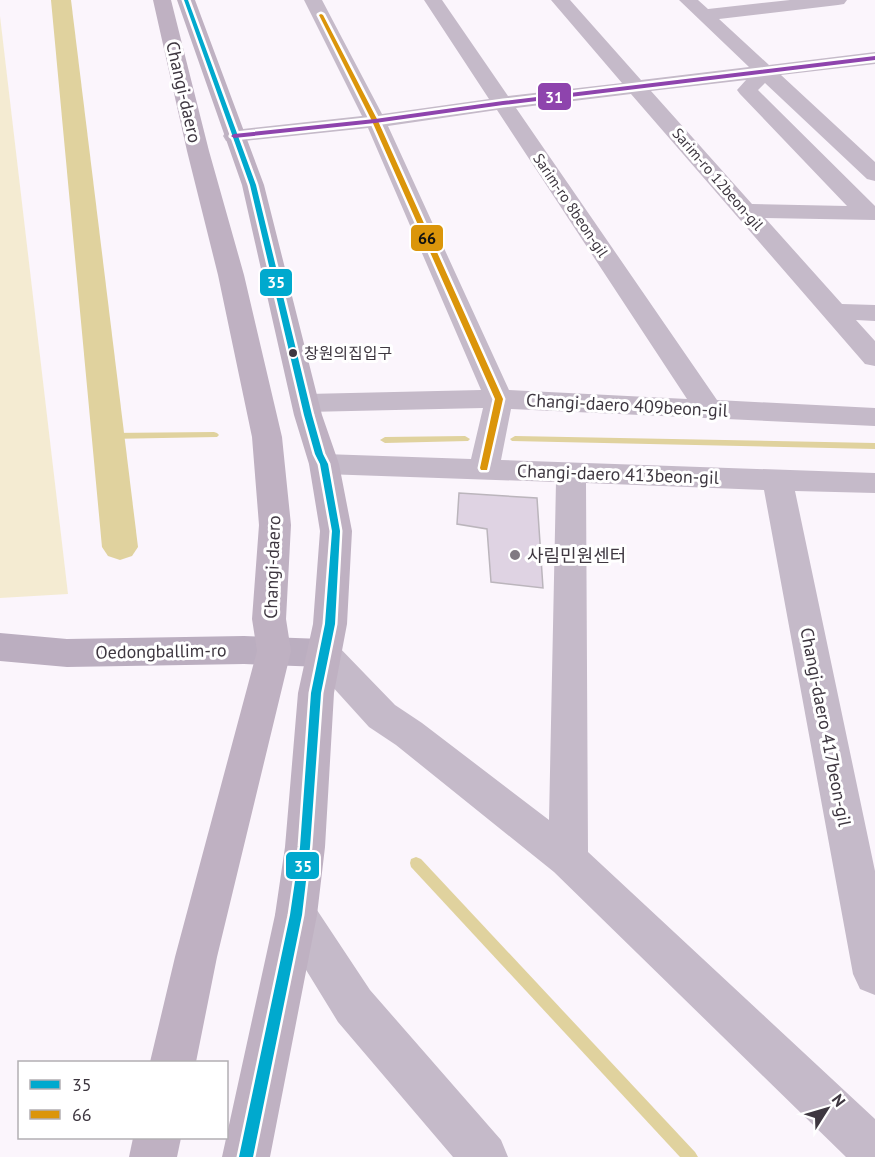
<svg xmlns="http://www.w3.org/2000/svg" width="875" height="1157" font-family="'PT Sans','Noto Sans KR',sans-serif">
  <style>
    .green { fill: #f4ebd2 }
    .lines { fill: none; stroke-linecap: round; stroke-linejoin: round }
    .stream { fill: #e0d29e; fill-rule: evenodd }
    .canal { fill: #e0d29e; fill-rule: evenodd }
    .building { fill: #dfd3e3; stroke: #bbb5bc; stroke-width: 1.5 }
    .minor { fill: #c5bac9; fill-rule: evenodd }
    .secondary { fill: #bbaec0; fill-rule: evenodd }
    .primary { fill: #bfb1c2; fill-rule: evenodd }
    .bus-1-casing { stroke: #fff; stroke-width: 5 }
    .bus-2-casing { stroke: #fff; stroke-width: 5 }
    .bus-3-casing { stroke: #fff; stroke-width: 5 }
    .bus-1 { fill: #00a9ce; fill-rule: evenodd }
    .bus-2 { fill: #db950a; fill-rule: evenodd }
    .bus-3 { fill: #8e44ad; fill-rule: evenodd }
    .bus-dot { fill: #3e3740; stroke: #fff; stroke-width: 2 }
    .poi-dot { fill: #807a82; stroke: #fff; stroke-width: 2 }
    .labels { text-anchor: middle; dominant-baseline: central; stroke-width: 6; stroke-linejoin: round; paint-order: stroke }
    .far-street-label { font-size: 15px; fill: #3e3740; stroke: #fff }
    .bus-label { font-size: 16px; fill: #3e3740; stroke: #fff; text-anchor: start }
    .street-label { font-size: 18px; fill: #3e3740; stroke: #fff }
    .poi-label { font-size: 18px; fill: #3e3740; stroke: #fff; text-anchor: start }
    .line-badge { stroke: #fff; stroke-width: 2 }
    .badge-label { font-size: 16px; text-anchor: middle; font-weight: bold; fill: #fff }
    .pale-badge-label { font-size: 16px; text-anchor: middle; font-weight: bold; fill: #111 }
  </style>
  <rect width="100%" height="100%" fill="#fbf5fc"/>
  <!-- green -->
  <path class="green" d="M0,16l68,578 -68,4z"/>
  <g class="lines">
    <!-- stream -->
    <g class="stream">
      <path d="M214,432l3,1 2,2 -2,2 -109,2 -5,-3 5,-3z"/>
      <path d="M465,436l5,3 -2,2 -83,2 -5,-3 5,-3z"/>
      <path d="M515,436l360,7v6l-363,-8 -2,-2z"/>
      <path d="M416,857l5,2 274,293 3,5h-18l-269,-290 -1,-4 1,-4z"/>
    </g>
    <!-- canal -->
    <path class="canal" d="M51,0h20l67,547 -6,9 -12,4 -12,-4 -6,-9z"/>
  </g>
  <!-- building -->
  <path class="building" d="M459,493l78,5 6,90 -52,-6 -4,-53 -30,-5z"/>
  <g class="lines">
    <!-- minor -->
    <g class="minor">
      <path d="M304,0h18l60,114 107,-15 -65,-99h18l66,96 114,-13 -71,-83h19l71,80 108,-13 -70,-67h19l10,9 82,-9h57l-3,4 -6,1 -119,14 50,46 106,-13v12l-94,11 94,87v19l-8,-2 -102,-96 -7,7 117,116v14l-110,-2 77,86 33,1v16l-19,-1 19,21v25l-10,-2 -234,-270 -115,14 201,292 158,8v18l-364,-17 -10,51 374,13v20l-80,-2 80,380v124l-15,-6 -7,-15 -89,-484 -178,-7 2,369 287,267v38h-29l-292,-285 -158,-127 -27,-18 -58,-64 -5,-10 5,-10 12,-4 12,4 60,62 27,18 127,97 7,-338 -232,-8 -11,-3 -4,-7 4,-7 11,-3 147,5 12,-51 -176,4 -10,-3 -4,-6 4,-6 10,-3 174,-4 -113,-262 -134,14 -8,-1 -3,-5 3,-5 8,-1 128,-14zM746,80l-9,10 3,4 107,112 -95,-2 -101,-113zM497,110l190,289 -178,-9 -121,-264z"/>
      <path d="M296,895l15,6 59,89 131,150 7,17h-55l-115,-135 -57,-93 -6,-14 6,-14z"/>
    </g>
    <!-- secondary -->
    <path class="secondary" d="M0,633l67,6 177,-3 79,3 12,4 5,10 -5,10 -12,4 -79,-3 -177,3 -67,-6z"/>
    <!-- primary -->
    <g class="primary">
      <path d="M153,0h18l38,151 35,124 38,162 9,88 -5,94 5,32 -74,306 -21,105h-46l25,-105 82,-306 -5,-32 7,-94 -7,-88 -34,-162 -31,-124z"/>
      <path d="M177,0h18l69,185 58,230 17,49 13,67 -5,93 -13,69 -9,154 -8,68 -47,242h-48l53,-242 10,-68 13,-154 15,-69 7,-93 -11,-67 -15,-49 -52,-230z"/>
      <path d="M133,1138h48l-4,19h-48z"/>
    </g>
    <defs>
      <path id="bus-1" d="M184,0h4l68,185 56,230 11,39 5,10 12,67 -5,93 -14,69 -11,154 -8,68 -49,242h-14l51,-242 10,-68 11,-154 14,-69 7,-93 -12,-67 -5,-10 -11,-39 -54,-230z"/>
      <path id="bus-2" d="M321,14l2,1 55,106 125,278 -16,71h-6l-1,-2 15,-69 -123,-278 -53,-106z"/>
      <path id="bus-3" d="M875,56v4l-372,45 -128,18 -141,15 -3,-2 3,-2 141,-15 128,-18z"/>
    </defs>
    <!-- bus-1 casing -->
    <use href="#bus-1" class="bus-1-casing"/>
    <!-- bus-2 casing -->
    <use href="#bus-2" class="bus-2-casing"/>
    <!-- bus-3 casing -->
    <use href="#bus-3" class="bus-3-casing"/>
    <!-- bus-1 -->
    <use href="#bus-1" class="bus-1"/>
    <!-- bus-2 -->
    <use href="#bus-2" class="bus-2"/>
    <!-- bus-3 -->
    <use href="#bus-3" class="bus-3"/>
  </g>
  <!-- markers -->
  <circle class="bus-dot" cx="293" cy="353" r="5"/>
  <circle class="poi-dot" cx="515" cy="555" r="6"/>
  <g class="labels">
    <!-- far-street labels -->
    <g class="far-street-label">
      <text transform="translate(718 179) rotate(49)">Sarim-ro 12beon-gil</text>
      <text transform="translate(571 205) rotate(56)">Sarim-ro 8beon-gil</text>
    </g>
    <!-- bus labels -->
    <g class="bus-label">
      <text x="304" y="353">창원의집입구</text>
    </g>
    <!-- street labels -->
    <g class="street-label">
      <text transform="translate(184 92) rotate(77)">Changi-daero</text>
      <text transform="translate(627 405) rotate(3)">Changi-daero 409beon-gil</text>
      <text transform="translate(618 474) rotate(2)">Changi-daero 413beon-gil</text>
      <text transform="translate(272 567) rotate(-88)">Changi-daero</text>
      <text transform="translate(161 651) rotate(-1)">Oedongballim-ro</text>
      <text transform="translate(826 727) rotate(79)">Changi-daero 417beon-gil</text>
    </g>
    <!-- poi labels -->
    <g class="poi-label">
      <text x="527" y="555">사림민원센터</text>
    </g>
  </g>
  <g class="line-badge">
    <rect x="537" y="82" width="35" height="29" rx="6" fill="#8e44ad"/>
    <rect x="410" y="224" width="34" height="28" rx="6" fill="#db950a"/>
    <rect x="259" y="268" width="34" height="29" rx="6" fill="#00a9ce"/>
    <rect x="285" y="851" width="35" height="29" rx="6" fill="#00a9ce"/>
  </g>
  <g class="badge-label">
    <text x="554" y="103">31</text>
    <text x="276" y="288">35</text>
    <text x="303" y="872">35</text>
  </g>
  <g class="pale-badge-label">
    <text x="427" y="244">66</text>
  </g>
  <!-- legend -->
  <rect x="18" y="1061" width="210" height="78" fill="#ffffff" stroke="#b2afb3" stroke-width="1.5"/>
  <rect x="30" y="1080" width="30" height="9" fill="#00a9ce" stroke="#b2afb3" stroke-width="1.5"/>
  <text x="72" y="1091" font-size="18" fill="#3e3740">35</text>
  <rect x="30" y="1110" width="30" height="9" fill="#db950a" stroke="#b2afb3" stroke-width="1.5"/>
  <text x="72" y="1121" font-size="18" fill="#3e3740">66</text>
  <!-- north arrow -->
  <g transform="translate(827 1109) rotate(53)" stroke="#ffffff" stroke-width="4.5" paint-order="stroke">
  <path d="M0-4.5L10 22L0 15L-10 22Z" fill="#3e3740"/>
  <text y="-9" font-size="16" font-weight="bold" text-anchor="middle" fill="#3e3740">N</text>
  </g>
</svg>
